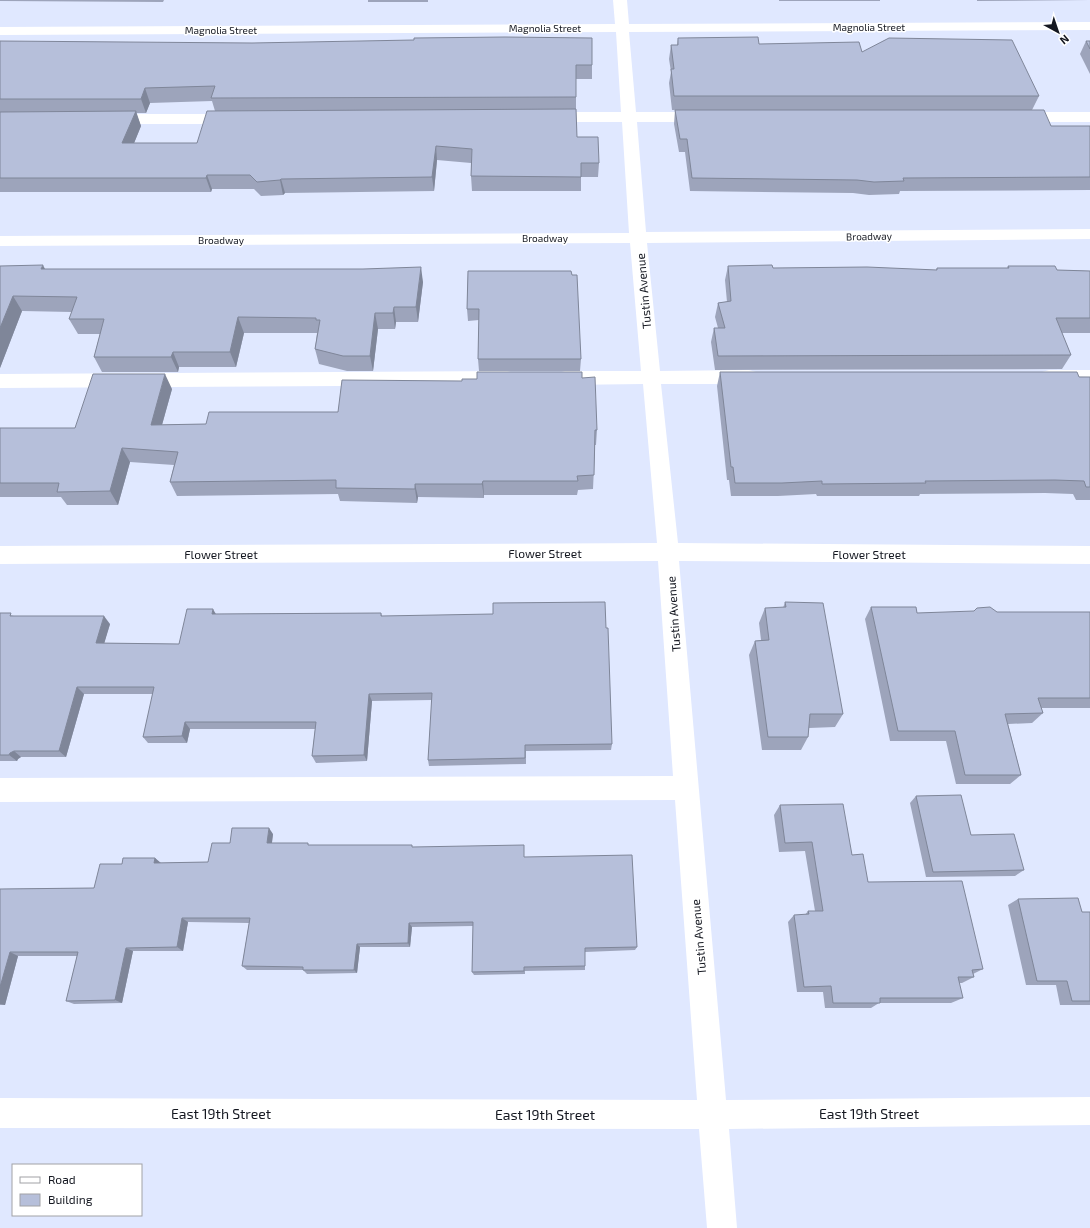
<svg xmlns="http://www.w3.org/2000/svg" width="1090" height="1228" font-family="'Exo 2',sans-serif">
  <style>
    .lines { fill: none; stroke-linecap: round; stroke-linejoin: round }
    .minor { fill: #fff; fill-rule: evenodd }
    .wall { fill: #9da4bb; fill-rule: evenodd }
    .shaded-wall { fill: #7f8699 }
    .building { fill: #b6bfda; stroke: #7f8699 }
    .labels { text-anchor: middle; dominant-baseline: central; stroke-width: 3; stroke-linejoin: round; paint-order: stroke }
    .far-street-label { font-size: 10px; fill: #141720; stroke: #fff }
    .street-label { font-size: 12px; fill: #141720; stroke: #fff }
    .near-street-label { font-size: 14px; fill: #141720; stroke: #fff }
  </style>
  <rect width="100%" height="100%" fill="#e0e8ff"/>
  <g class="lines">
    <!-- minor -->
    <g class="minor">
      <path d="M613,0h14l2,24 461,-2v8l-461,2 7,80h69l5,2 3,3 -3,3 -5,2h-68l9,110 444,-3v10l-443,4 13,128 89,-1 7,2 2,5 -2,5 -7,2h-88l17,159 412,3v18l-411,-3 47,539 364,-3v28l-361,4 8,99h-30l-8,-99 -699,-1v-30l697,2 -22,-300 -675,2v-24l673,-2 -15,-215 -658,3v-18l657,-3 -14,-159 -78,1 -7,-2 -2,-5 2,-5 7,-2h76l-11,-128 -630,3v-10l629,-3 -7,-111h-75l-5,-2 -3,-3 3,-3 5,-2h74l-5,-80 -616,3v-8l615,-3z"/>
      <path d="M1017,112h73v10h-73l-5,-2 -3,-3 3,-3z"/>
      <path d="M109,114h126l5,2 3,3 -3,3 -5,2h-126l-5,-2 -3,-3 3,-3z"/>
      <path d="M1049,370h41v14h-41l-7,-2 -2,-5 2,-5z"/>
      <path d="M507,371l7,2 2,5 -2,5 -7,2 -507,3v-14z"/>
    </g>
  </g>
  <!-- wall -->
  <g class="wall">
    <path d="M0,0h164l-1,2 -163,-1z"/>
    <rect x="368" y="0" width="60" height="2"/>
    <rect x="779" y="0" width="101" height="1"/>
    <path d="M977,0h113l-113,1z"/>
    <path d="M678,38l184,14 177,44 -7,14 19,16h39v64l-190,1 -1,3 -30,1 -16,-2 -163,-2 -5,-39h-6l-5,-28 1,-14h-3l-3,-27 2,-11 -2,-13 2,-14h6z"/>
    <path d="M0,41l592,24v14h-16v30l1,28 22,26 -1,14h-17v14h-109l-1,-15v-13l-34,-3 -3,31 -149,2 -2,2 -22,1 -7,-7h-42l-1,3h-211zM212,101l3,10 -18,32h-63l7,-17 -5,-13h10l4,-10z"/>
    <path d="M1086,41h4v33l-10,-20z"/>
    <path d="M0,266l45,3 378,13 -5,40h-22l-1,7h-17l-5,42h-26l-28,-7 -4,-15 2,-16h-73l-8,34h-57l-1,5h-76l-8,-15 6,-23h-22l-9,-15 3,-7 -50,-1 -22,57z"/>
    <path d="M728,266l45,2 163,2 1,-2h70l1,-2 49,4 33,1v62h-28l9,22 -9,14 -347,1 -4,-28 3,-14h4l-3,-11 3,-14 9,-1 -2,-22z"/>
    <path d="M468,271l113,88 -1,12h-101l-1,-12 1,-39 -11,1 -1,-12z"/>
    <path d="M720,372l370,5v123h-14l-3,-6 -28,-1 -125,1 -1,2h-102l-1,-2 -38,2h-47l-2,-16h-2l-10,-94z"/>
    <path d="M582,378l15,52 -1,15h-1l-2,44 -15,1 -1,5h-93v3l-66,-1 -1,6 -77,-2 -2,-7 -161,2 -7,-14 4,-17 -44,-3 -12,43h-51l-6,-8h-61v-69h75l97,-39 -10,36 44,-1 132,-12 124,-31z"/>
    <path d="M785,602l58,112 -8,13 -26,1 -1,9 -7,13h-39l-13,-95 6,-14 6,-1 -2,-17 6,-15h18z"/>
    <path d="M871,607l46,6 80,-1h93v96h-49l2,5 -11,10 -24,1 13,51 -11,9h-54l-10,-43h-56l-25,-122z"/>
    <path d="M0,613l14,3 96,8 -6,19 75,1 37,-30 165,-1 1,3 230,128 -1,6 -85,1v13l-97,2 -1,-6 4,-60 -60,1 -5,60 -51,2 -4,-7 3,-27h-125l-3,14h-39l-5,-6 10,-43h-69l-18,63h-45l-3,2 -1,2h-17z"/>
    <path d="M916,796l55,39 53,35 -9,6 -89,1 -16,-74z"/>
    <path d="M780,805l72,50 16,27 115,87 -10,5 1,3 -12,6h-3l4,15 -12,5h-72l-8,5h-46l-2,-16h-26l-9,-70 6,-7h11l3,-4h7l-10,-60 -26,1 -5,-37z"/>
    <path d="M273,834l-1,9 37,2 104,2 111,10 113,90 -2,3 -50,2v18l-60,1v3l-51,1 -2,-3 1,-46 -61,1 -2,20h-50l-3,26 -50,1 -4,-4h-56l-5,-4 7,-43 -61,-1 -5,29h-50l-11,52 -48,1 -8,-3 11,-45h-59l-13,49h-5v-116l94,-1 28,-24 33,-6 5,5 48,-1 22,-19z"/>
    <path d="M1018,899l64,13h8v93h-30l-4,-20h-30l-18,-80z"/>
  </g>
  <!-- shaded-wall -->
  <g class="shaded-wall">
    <path d="M145,88l5,15 -4,10 -5,-14z"/>
    <path d="M136,111l5,15 -13,32 -6,-15z"/>
    <path d="M436,146l1,14 -3,31 -2,-14z"/>
    <path d="M207,175l5,14 -1,3 -5,-14z"/>
    <path d="M281,179l4,14 -2,2 -3,-15z"/>
    <path d="M43,265l8,16 -10,-12z"/>
    <path d="M421,267l2,15 -5,40 -2,-15z"/>
    <path d="M13,296l9,15 -22,57v-40z"/>
    <path d="M394,307l2,15 -1,7 -2,-16z"/>
    <path d="M375,313l3,16 -5,42 -3,-15z"/>
    <path d="M238,317l6,16 -8,34 -6,-15z"/>
    <path d="M173,352l6,15 -1,5 -7,-15z"/>
    <path d="M165,374l7,15 -14,50 -7,-14z"/>
    <path d="M122,448l8,14 -12,43 -8,-14z"/>
    <path d="M483,481l1,14v3l-2,-14z"/>
    <path d="M415,484l3,13 -1,6 -2,-14z"/>
    <path d="M213,609l4,7 -5,-2z"/>
    <path d="M104,616l6,8 -8,27 -6,-8z"/>
    <path d="M77,687l7,7 -18,63 -7,-6z"/>
    <path d="M369,694l3,7 -5,60 -3,-6z"/>
    <path d="M185,722l5,7 -3,14 -5,-7z"/>
    <path d="M14,751l7,6 -3,2 -1,2 -8,-6 1,-2z"/>
    <path d="M269,828l4,6 -2,15 -4,-6z"/>
    <path d="M155,858l6,5h-7z"/>
    <path d="M182,918l6,4 -5,29 -6,-4z"/>
    <path d="M409,923l3,4 -2,20 -2,-4z"/>
    <path d="M357,944l3,3 -3,26 -3,-3z"/>
    <path d="M126,948l7,3 -11,52 -7,-3z"/>
    <path d="M10,952l8,4 -13,49 -5,-1v-17z"/>
  </g>
  <!-- building -->
  <g class="building">
    <path d="M505,37l87,1v27h-16v32l-365,1 4,-12 -70,2 -4,11h-141v-58l252,2 162,-3v-2z"/>
    <path d="M758,37l1,7 100,-2 3,10 27,-14 123,2 27,56h-365l-3,-27h3l-3,-24h7v-7z"/>
    <path d="M1086,41h4v8z"/>
    <path d="M576,109l1,28h21l1,26h-18v14l-110,-1 1,-27 -36,-3 -4,31 -151,2 -1,1 -23,2 -7,-7h-43l-1,3h-206v-66l136,-1 -14,32h75l10,-32z"/>
    <path d="M675,110h369l7,16h39v51l-187,1 1,3 -30,1 -17,-2 -165,-2 -5,-39h-7z"/>
    <path d="M43,265l-2,4h322l58,-2 -5,40h-22l-1,6h-18l-5,43h-27l-28,-7 5,-29h-4v-2l-78,-1 -8,35h-57l-2,5h-77l10,-38h-35l8,-22 -64,-1 -13,32v-62z"/>
    <path d="M772,265l1,3 94,-1 70,3v-2h72l-1,-2h47l2,4 33,1v47h-34l15,37 -353,1 -4,-28h11l-7,-25 13,-2 -3,-35z"/>
    <path d="M468,271h103l1,4h5l4,84h-103l1,-50h-12z"/>
    <path d="M477,372h105v6l13,-1 2,53h-2l-1,45 -17,1 1,5h-95l-1,3h-67v5l-79,-1v-8l-166,2 8,-30 -56,-4 -12,43 -53,1 2,-9h-59v-55h75l18,-54h72l-14,51 55,-1 3,-12h129l4,-32 120,1v-2h15z"/>
    <path d="M720,372h357l2,5h11v110h-4l-2,-6 -29,-1 -130,1 1,2 -104,1v-3l-40,2h-47l-2,-16h-2z"/>
    <path d="M605,602l1,26h2l4,116 -87,1v13l-97,2 4,-67 -63,1 -5,61 -52,1 4,-34h-131l-3,14 -39,1 11,-50h-77l-18,64h-45l-4,2 -1,2h-9v-142h11l-1,3h94l-8,27 83,1 8,-35h26l-1,5 169,-1v3l112,-2v-11z"/>
    <path d="M785,602l38,1 20,111h-33l-2,23h-40l-13,-96 14,-1 -4,-32 21,-1z"/>
    <path d="M871,607h45l1,6 57,-2 3,-3 13,-1 7,5h93v86h-52l5,15 -38,1 16,61h-56l-10,-44h-57z"/>
    <path d="M961,795l10,40 43,-1 10,36 -91,2 -17,-76z"/>
    <path d="M843,804l9,51 11,-1 5,28 94,-1 21,88 -11,1 2,7h-16l5,21h-83v5h-47l-2,-17 -27,1 -10,-72 15,-1 -1,-3h15l-11,-69 -27,1 -5,-38z"/>
    <path d="M232,828h37l-2,15h41v2h104v2l112,-2v12l108,-2 5,92 -52,1v18l-61,1v4l-52,1 1,-50 -64,1 -1,20 -51,1 -3,26h-51v-3l-61,-1 8,-48h-68l-5,29 -51,1 -11,52 -49,1 12,-49h-68l-10,35v-98l94,-1 6,-24h22l1,-6h32l-1,5 54,-1 4,-19h18z"/>
    <path d="M1078,898l4,14h8v89h-18l-5,-20h-30l-19,-82z"/>
  </g>
  <g class="labels">
    <!-- far-street labels -->
    <g class="far-street-label">
      <text x="869" y="27">Magnolia Street</text>
      <text x="545" y="28">Magnolia Street</text>
      <text x="221" y="30">Magnolia Street</text>
      <text transform="translate(869 236) rotate(-1)">Broadway</text>
      <text x="545" y="238">Broadway</text>
      <text x="221" y="240">Broadway</text>
    </g>
    <!-- street labels -->
    <g class="street-label">
      <text transform="translate(643 291) rotate(-95)">Tustin Avenue</text>
      <text x="545" y="553">Flower Street</text>
      <text x="221" y="554">Flower Street</text>
      <text x="869" y="554">Flower Street</text>
      <text transform="translate(673 614) rotate(-94)">Tustin Avenue</text>
      <text transform="translate(698 937) rotate(-95)">Tustin Avenue</text>
    </g>
    <!-- near-street labels -->
    <g class="near-street-label">
      <text x="221" y="1113">East 19th Street</text>
      <text x="869" y="1113">East 19th Street</text>
      <text x="545" y="1114">East 19th Street</text>
    </g>
  </g>
  <!-- legend -->
  <rect x="12" y="1164" width="130" height="52" fill="#ffffff" stroke="#a1a2a6"/>
  <rect x="20" y="1177" width="20" height="6" fill="#ffffff" stroke="#a1a2a6"/>
  <text x="48" y="1184" font-size="12" fill="#141720">Road</text>
  <rect x="20" y="1194" width="20" height="12" fill="#b6bfda" stroke="#a1a2a6"/>
  <text x="48" y="1204" font-size="12" fill="#141720">Building</text>
  <!-- north arrow -->
  <g transform="translate(1058 32) rotate(140)" stroke="#ffffff" stroke-width="3" paint-order="stroke">
  <path d="M0-3L7 15L0 10L-7 15Z" fill="#141720"/>
  <text y="-6" font-size="11" font-weight="bold" text-anchor="middle" fill="#141720">N</text>
  </g>
</svg>
